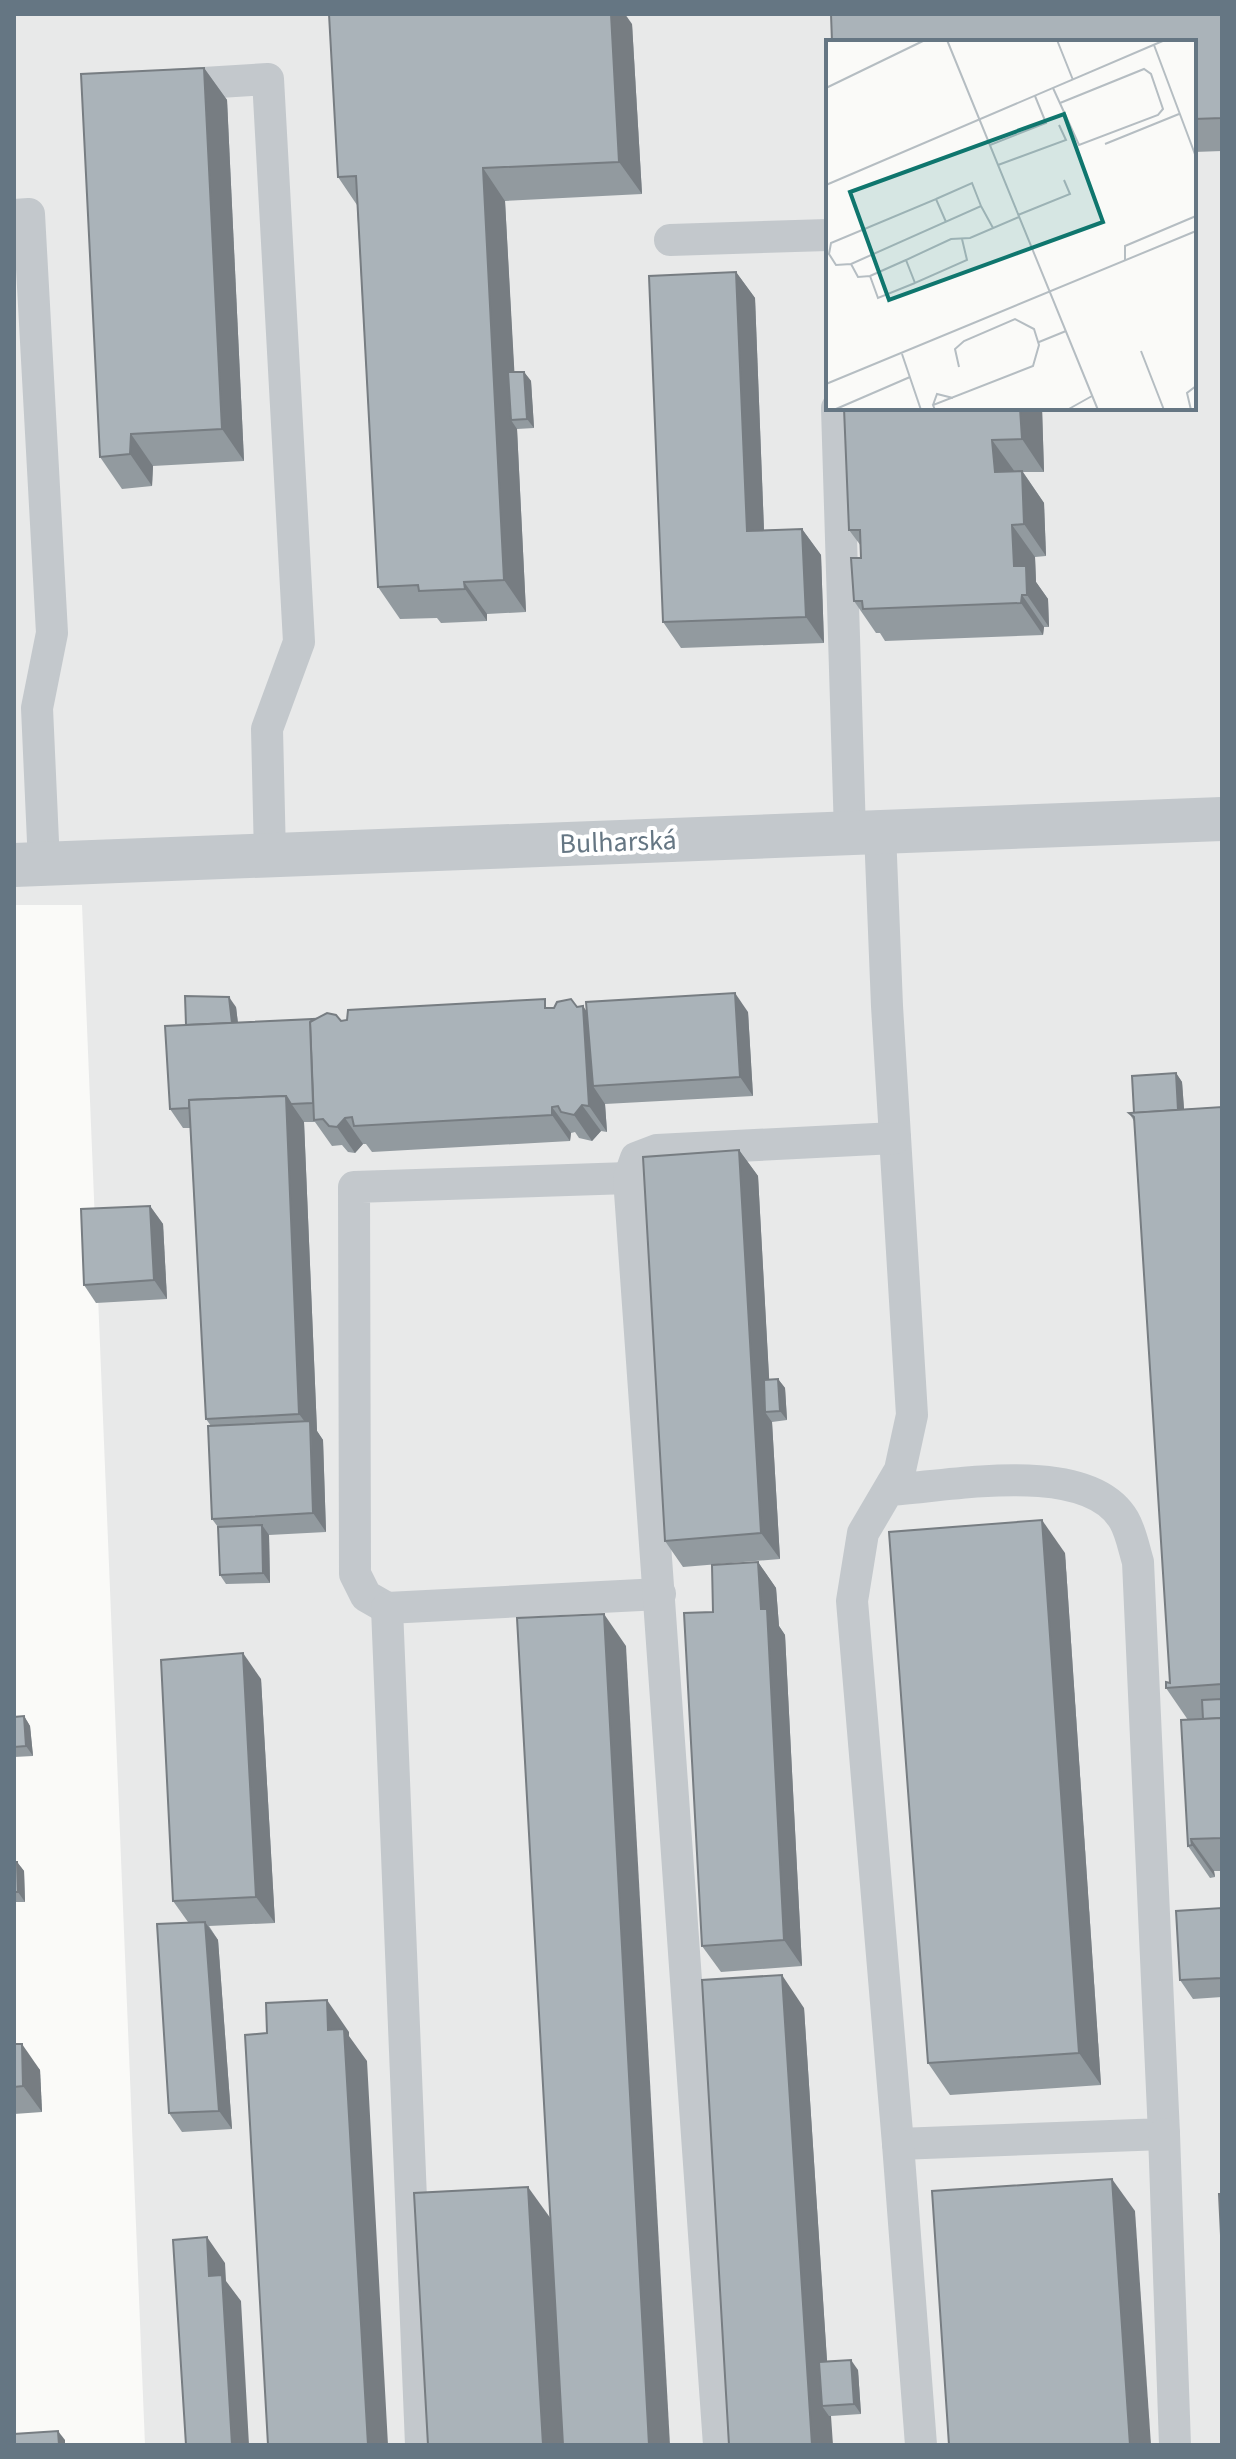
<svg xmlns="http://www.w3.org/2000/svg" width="1236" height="2459" font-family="'Source Sans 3',sans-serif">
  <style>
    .built { fill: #e8e9e9; fill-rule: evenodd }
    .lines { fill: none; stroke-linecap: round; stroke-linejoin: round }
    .service { stroke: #c3c8cc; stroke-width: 32 }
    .minor { stroke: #c3c8cc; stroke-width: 44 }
    .wall { fill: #929a9f }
    .shaded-wall { fill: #777d82 }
    .building { fill: #aab3b9; stroke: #777d82; stroke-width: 2 }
    .labels { text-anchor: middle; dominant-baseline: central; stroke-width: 8; stroke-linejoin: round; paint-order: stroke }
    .street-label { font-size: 28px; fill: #657683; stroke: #fff }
    .inset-road { fill: none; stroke: #b5bdc2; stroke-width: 2 }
    .view { fill: #0f766e; fill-opacity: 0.15; stroke: #0f766e; stroke-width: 4 }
    .inset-edge { fill: none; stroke: #657683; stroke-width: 4 }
  </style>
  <rect width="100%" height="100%" fill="#fafaf8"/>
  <!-- built -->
  <path class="built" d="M14,14h1208v2431h-1077l-63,-1540h-68zM828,42h366v366h-366z"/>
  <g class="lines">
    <!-- service -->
    <g class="service">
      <path d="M171,85l97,-6 31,563 -32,87 3,127"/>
      <path d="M14,215l15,-1 23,419 -15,75 7,156"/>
      <path d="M670,240l158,-5"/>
      <path d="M837,408l13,425"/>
      <path d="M880,832l7,174 25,409 -12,55 -37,63 -11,68 46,543 266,-10 -26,-572c-4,-13 -7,-30 -14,-42 -36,-62 -173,-34 -235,-30"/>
      <path d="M387,1608l-21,-12 -11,-22 -1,-387 275,-9"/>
      <path d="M1164,2134l11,311"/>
      <path d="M898,2144l23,301"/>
      <path d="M421,2445l-34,-837 273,-14"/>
      <path d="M719,2445l-90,-1267 7,-20 21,-8 238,-12"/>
    </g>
    <!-- minor -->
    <path class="minor" d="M14,865l1208,-46"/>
  </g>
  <!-- wall -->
  <g class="wall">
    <path d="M1222,14v137l-28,1v-110z"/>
    <path d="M632,24l10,170 -137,7 9,171h10l7,9 3,47 -17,1 9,183 -39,2v7l-46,2 -4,-5 -37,1 -22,-32 -21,-382 -19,-28z"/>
    <path d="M204,68l23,32 17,361 -91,5 -1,20 -30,3 -22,-32z"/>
    <path d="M736,272l19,26 9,232 38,-1 19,26 3,88 -143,5 -18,-26z"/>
    <path d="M1042,408l2,64h-21l21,31 2,53 -11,1 1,25 12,17 1,28h-5l-1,8 -158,6 -5,-8h-4l-22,-32 7,-43v-12l-12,-16z"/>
    <path d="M236,1007l2,16 77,-4 26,2 236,-14 10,5h161l5,84 -148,8 2,28 -6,-1 -9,10 -13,-3 -4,-6 -4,1 -1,8 -198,11 -6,-8h-3l-8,9 -7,-1 -6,-7 -10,1 -17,-24h-11l13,309 6,9 3,92 -57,3 1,48 -44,1 -6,-9 -2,-48 -6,-8 -1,-93 -5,-7 -16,-291h-7l-13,-19 16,-84z"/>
    <path d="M1176,1073l6,9 2,27 38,-2v764h-8l1,6 -5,1 -22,-32v-126l-22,-32 4,-5 -36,-562 -5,-8h5z"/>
    <path d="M739,1150l19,26 11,203h9l7,9 2,32 -15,2 8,137 -97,8 -18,-26z"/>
    <path d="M150,1206l13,18 4,75 -71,4 -12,-18z"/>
    <path d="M1065,1553l36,532 -151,10 -22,-32z"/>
    <path d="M758,1562l18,26 3,38 6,9 17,331 -81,6 -19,-26 11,-334z"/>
    <path d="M261,1679l14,244 -66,3 9,14 14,189 -50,3 -13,-19 19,-191 -15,-21z"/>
    <path d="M24,1716l6,10 3,30 -19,1v-40z"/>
    <path d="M14,1862h3l7,9 1,31h-11z"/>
    <path d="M1222,1908v89l-29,2 -13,-19z"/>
    <path d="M804,2008l23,354 31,8 3,44 -30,2 -102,29z"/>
    <path d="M14,2044l26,26 2,42 -28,2z"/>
  </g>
  <!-- shaded-wall -->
  <g class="shaded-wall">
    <path d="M611,14h14l7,10 10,170 -23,-32z"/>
    <path d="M204,68l23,32 17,361 -22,-32z"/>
    <path d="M483,168l22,33 12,218 -6,1 6,9 9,183 -22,-32z"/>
    <path d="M736,272l19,26 10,259 -18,-26z"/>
    <path d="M524,372l7,9 3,47 -7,-9z"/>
    <path d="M1020,408h22l2,64 -22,-33z"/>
    <path d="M131,434l22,32 -1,20 -22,-32z"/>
    <path d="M992,440l23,32h-20z"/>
    <path d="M1022,471l22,32 2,53 -22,-32z"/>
    <path d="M1012,525l23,32 1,25 12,17 1,28 -22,-32 -13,-29z"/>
    <path d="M802,529l19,26 3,88 -18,-26z"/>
    <path d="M464,582l23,32v7l-22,-32z"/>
    <path d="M1022,595l22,32 -1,8 -22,-32z"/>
    <path d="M735,993l13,19 5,84 -13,-19z"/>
    <path d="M229,997l7,10 4,34 -7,-10z"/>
    <path d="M583,1006l18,26 -8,54 12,18 2,28 -18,-26z"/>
    <path d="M1176,1073l6,9 4,54 -7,-10z"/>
    <path d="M286,1096l18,26 13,309 6,9 3,92 -13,-19 -2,-83 -12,-16z"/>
    <path d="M582,1105l19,26 -9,10 -18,-26z"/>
    <path d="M552,1107l19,26 -1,8 -18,-26z"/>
    <path d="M345,1118l18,26 -8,9 -18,-26z"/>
    <path d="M739,1150l19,26 13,236h-6l7,10 8,137 -19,-26z"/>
    <path d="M150,1206l13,18 4,75 -13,-19z"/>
    <path d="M778,1379l7,9 2,32 -7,-9z"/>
    <path d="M1042,1520l23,33 36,532 -22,-32z"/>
    <path d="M262,1525l7,10 1,48 -7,-10z"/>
    <path d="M758,1562l18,26 3,38 6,9 17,331 -18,-26z"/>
    <path d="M604,1614l22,32 44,799h-21z"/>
    <path d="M243,1653l18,26 14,244 -19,-26z"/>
    <path d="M24,1716l6,10 3,30 -7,-10z"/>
    <path d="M1191,1839l23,32 1,6 -23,-32z"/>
    <path d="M17,1862l7,9 1,31 -7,-10z"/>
    <path d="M205,1922l13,18 14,189 -13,-18z"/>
    <path d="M782,1975l22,33 26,398h-8l7,10h2l2,29h-21z"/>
    <path d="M327,2000l22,32v4l18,25 21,384h-20l-40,-415z"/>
    <path d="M22,2044l18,26 2,42 -19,-26z"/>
    <path d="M1112,2179l23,32 16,234h-21z"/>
    <path d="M528,2187l23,32 13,226h-21z"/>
    <path d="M207,2237l18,26 1,18 15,20 8,144h-17l-23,-169z"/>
    <path d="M851,2360l7,10 3,44 -7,-10z"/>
    <path d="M58,2431l7,9v5h-6z"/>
  </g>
  <!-- building -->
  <g class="building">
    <path d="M329,14h282l8,148 -136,6 21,412 -40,2 1,7 -46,2 -1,-6 -40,2 -22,-411 -18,1z"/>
    <path d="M831,14h391v104l-28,1v-77h-362z"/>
    <path d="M204,68l18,361 -91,5 -1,20 -30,3 -19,-383z"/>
    <path d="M736,272l11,259 55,-2 4,88 -143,5 -14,-346z"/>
    <path d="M508,372h16l3,47 -16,1z"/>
    <path d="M844,408h176l2,31 -30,1 3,32 27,-1 2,53 -12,1 2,41h12l1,29h-5l-1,8 -158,6 -1,-8h-8l-3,-43h10l-1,-28h-11z"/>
    <path d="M735,993l5,84 -147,9 -7,-84z"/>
    <path d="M185,996l44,1 3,26 -46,2z"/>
    <path d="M545,999v9h9l3,-6 14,-3 6,8 6,-1 6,100 -7,-1 -8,10 -13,-3 -3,-6 -6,1v8l-198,11 -2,-9 -7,1 -8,9 -8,-1 -6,-7 -9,1 -4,-98 17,-9 9,2 5,6 6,-1 1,-10z"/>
    <path d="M314,1019l-4,3 3,81 -22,1 -5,-8 -97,4v8l-19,1 -5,-83z"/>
    <path d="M1176,1073l2,37 -44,3 -2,-37z"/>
    <path d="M286,1096l13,318 -93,5 -17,-319z"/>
    <path d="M1222,1107v577l-56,4v-6l4,1 -36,-566 -5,-4z"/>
    <path d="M739,1150l22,383 -96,8 -22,-384z"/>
    <path d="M150,1206l4,74 -70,5 -3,-76z"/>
    <path d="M778,1379l2,32 -15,1 -1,-32z"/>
    <path d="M310,1421l3,92 -101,6 -4,-93z"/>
    <path d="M1042,1520l37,533 -151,10 -39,-531z"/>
    <path d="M262,1525l1,48 -43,2 -2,-48z"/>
    <path d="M758,1562l3,47h6l17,331 -82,6 -18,-333 29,-1 -1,-47z"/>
    <path d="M604,1614l45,831h-86l-46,-827z"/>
    <path d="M243,1653l13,244 -83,4 -12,-241z"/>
    <path d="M1222,1699v19l-19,1 -1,-19z"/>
    <path d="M24,1716l2,30 -12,1v-30z"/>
    <path d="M1222,1718v120l-31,1 1,6 -4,1 -7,-126z"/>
    <path d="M14,1862h3l1,30h-4z"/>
    <path d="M1222,1908v70l-42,2 -4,-69z"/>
    <path d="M205,1922l14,189 -50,2 -12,-189z"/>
    <path d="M782,1975l30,470h-83l-27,-465z"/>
    <path d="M327,2000l1,30 16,-1 24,416h-100l-23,-410 22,-2 -1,-30z"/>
    <path d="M14,2044h8l1,42 -9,1z"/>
    <path d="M1112,2179l18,266h-181l-17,-254z"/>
    <path d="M528,2187l15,258h-115l-14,-252z"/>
    <path d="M1219,2194h3v62z"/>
    <path d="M207,2237l2,39 13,-1 10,170h-46l-13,-205z"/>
    <path d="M851,2360l3,44 -32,2 -3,-44z"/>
    <path d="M58,2431l1,14h-45v-11z"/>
  </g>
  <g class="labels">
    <!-- street labels -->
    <g class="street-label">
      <text transform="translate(618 842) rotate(-2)">Bulharská</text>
    </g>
  </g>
  <!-- overview -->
  <g transform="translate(826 40)">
    <rect width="370" height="370" fill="#fafaf8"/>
    <path class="inset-road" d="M121,0l151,370M231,0l16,40M328,5l42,112M0,48l99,-48M227,48l26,57 79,-30 5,-6 -12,-35 -7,-5 -84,34M279,104l74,-30M164,105l56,-22 -11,-27M172,125l68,-25 -7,-15M0,145l339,-145M110,159l36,-16 9,23M192,175l52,-21 -6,-14M136,199l5,21 -52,23 -9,-23 45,-21 19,-1 49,-21M299,220v-14l71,-30M25,224l-15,1 -7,-11 2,-11 105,-44 10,23M44,236l36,-16M89,243l-37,15 -8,-22 -12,1 -7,-13 130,-58 12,22M213,302l27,-11M315,311l23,59M76,314l19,56M0,344l370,-153M107,365l4,-11 16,4M10,369l74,-32M109,370l-2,-5 100,-39 6,-21 -5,-16 -19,-10 -51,22 -9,8 4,18M241,370l25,-14M365,370l-4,-17 9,-7"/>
    <path class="view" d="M238,74l39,108 -214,78 -39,-108z"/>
    <rect width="370" height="370" class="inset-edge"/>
  </g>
  <!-- border -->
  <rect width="1236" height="2459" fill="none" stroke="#657683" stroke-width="32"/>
</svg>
